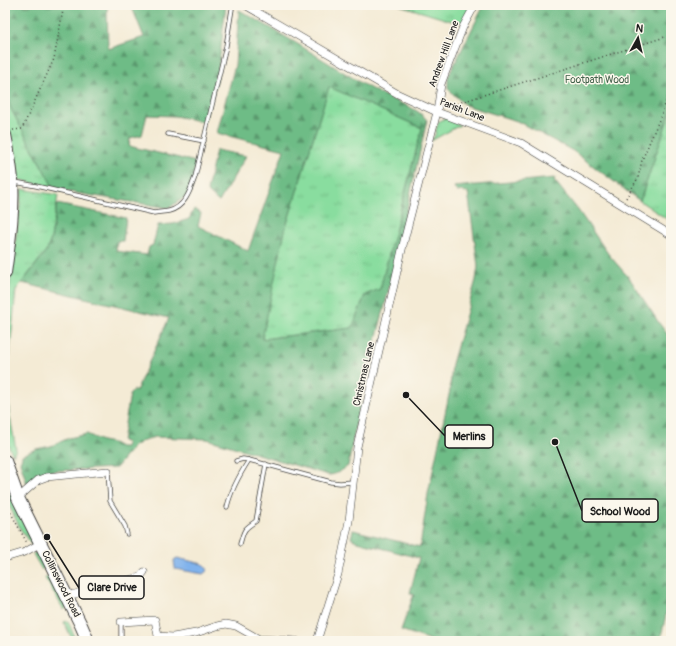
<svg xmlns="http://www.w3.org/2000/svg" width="676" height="646" font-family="Pangolin,sans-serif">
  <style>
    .grass { fill: url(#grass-tufts); stroke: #527c5e }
    .forest { fill: url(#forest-firs); stroke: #456c51; fill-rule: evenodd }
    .water { fill: #80b2ec; stroke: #4e6784 }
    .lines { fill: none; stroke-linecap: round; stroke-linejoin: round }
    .lane-casing { stroke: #3c3b38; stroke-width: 5 }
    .street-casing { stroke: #3c3b38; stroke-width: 8 }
    .primary-casing { stroke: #3c3b38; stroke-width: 14 }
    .path { stroke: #3c3b38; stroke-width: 1.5; stroke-dasharray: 1 3; stroke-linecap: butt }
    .lane { stroke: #fff; stroke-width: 3.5 }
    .street { stroke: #fff; stroke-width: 7 }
    .primary { stroke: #fff; stroke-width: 12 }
    .labels { text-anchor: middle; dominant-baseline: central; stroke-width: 3; stroke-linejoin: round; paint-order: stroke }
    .street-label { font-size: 10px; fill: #1c1c1c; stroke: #fbf7ec }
    .park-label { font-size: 10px; fill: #42604a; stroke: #fbf7ec }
    .leader { fill: none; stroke: #1c1c1c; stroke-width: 1.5 }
    .callout-dot { fill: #1c1c1c; stroke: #fbf7ec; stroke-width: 1.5 }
    .callout { fill: #fbf7ec; stroke: #1c1c1c; stroke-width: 1.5 }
    .callout-label { font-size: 11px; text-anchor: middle; font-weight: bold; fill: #1c1c1c }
  </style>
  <defs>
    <pattern id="grass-tufts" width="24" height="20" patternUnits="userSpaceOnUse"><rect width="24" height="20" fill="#89dd9f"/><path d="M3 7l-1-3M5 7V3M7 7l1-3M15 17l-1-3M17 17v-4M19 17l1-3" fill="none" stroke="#76bd88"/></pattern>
    <pattern id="forest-firs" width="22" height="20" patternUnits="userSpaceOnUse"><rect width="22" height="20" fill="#6ebc86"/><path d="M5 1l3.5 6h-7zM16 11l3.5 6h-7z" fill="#5a986d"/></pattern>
  </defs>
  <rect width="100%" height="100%" fill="#fbf7ec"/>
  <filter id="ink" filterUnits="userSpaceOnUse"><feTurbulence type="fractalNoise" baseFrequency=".025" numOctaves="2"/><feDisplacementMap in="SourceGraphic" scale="8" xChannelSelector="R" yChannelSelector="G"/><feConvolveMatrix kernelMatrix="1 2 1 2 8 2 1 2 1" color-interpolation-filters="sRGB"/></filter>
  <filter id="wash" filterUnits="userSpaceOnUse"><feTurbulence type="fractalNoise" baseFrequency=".012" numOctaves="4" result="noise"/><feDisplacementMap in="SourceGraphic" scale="16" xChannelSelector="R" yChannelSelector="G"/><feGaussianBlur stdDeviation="0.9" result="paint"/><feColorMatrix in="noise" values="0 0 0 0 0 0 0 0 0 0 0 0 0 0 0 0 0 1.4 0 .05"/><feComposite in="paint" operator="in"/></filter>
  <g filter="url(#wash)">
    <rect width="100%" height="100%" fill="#f4ebd5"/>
    <!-- grass -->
    <g class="grass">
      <path d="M399,5h72l-7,16 -6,2z"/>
      <path d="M329,86l93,42 -42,161 -15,6 -12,33 -92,11 24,-109z"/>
      <path d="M5,93l7,18 40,74 5,5 -39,-11 -3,-26 -8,-32v-10l-2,-4z"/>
      <path d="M671,110v112l-31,-21z"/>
      <path d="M446,118l14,7 -29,16 4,-6 3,-13z"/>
      <path d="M22,189l36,6 -7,44 -4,11 -31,40 -8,81 1,41 7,37 -3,6 -8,-16v-116z"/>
      <path d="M5,478l29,64 -2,3 -11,-15 -16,-33z"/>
      <path d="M38,551l7,12 -1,5 -2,2 -9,-16z"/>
      <path d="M51,576l16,31 -3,3 -19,-32z"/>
      <path d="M68,621l8,20h-3l-9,-19z"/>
    </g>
    <!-- forest -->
    <g class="forest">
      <path d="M5,5h118l-16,2 1,42 36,-12 -13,-32h95l-9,75 -13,42 -29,-6 -28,-1 -5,20 -12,3 -1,8 67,16 -5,31 -22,15 -112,-18 -5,-5 -40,-74 -7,-18z"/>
      <path d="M484,5h187v105l-31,91 -67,-50 -56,-30 -52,-16 -17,-16v-12z"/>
      <path d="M239,10c39,21 76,45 114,68 10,6 21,13 32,18 13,7 32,11 42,24l-39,173 -27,106 -13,67c-7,5 -12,9 -20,9l-121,-36 -52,-2 -11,3 -10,6 -18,22 -69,3 -20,13 -7,-22 2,-5v-2l14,-6 15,-3 18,-8 18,-4 15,7 11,2 7,4h6l1,-4 -5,-2 8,-47 4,-4 2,1 33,-73 -147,-35 25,-33 4,-11 6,-35 69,14 -3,23h-6l-1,10 31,4 2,-8 4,-2 5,-20 15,-1 16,-5 5,-10 7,4 -3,13 50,25 36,-101 -67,-17 18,-68zM329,87l93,41 -42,161 -15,6 -13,33 -90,11 23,-109z"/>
      <path d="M216,150l30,6 -27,46 -12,-11z"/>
      <path d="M555,178l-1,2 24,30 31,45 21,24 29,44 12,16v254l-11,48h-227l-32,-11 13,-36 -4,-1 9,-35 -61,-16 -7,-4 2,-8 67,17 8,-53 22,-104 2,-26 24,-84 2,-14 -10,-74 -3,1 -3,-2 -5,1 -3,-5z"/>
    </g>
    <!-- water -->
    <path class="water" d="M177,558l26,6 5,6 -5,4 -28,-5 -1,-9z"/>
  </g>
  <g filter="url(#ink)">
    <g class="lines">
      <defs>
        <g id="lane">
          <path d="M168,134l36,7"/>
          <path d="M15,182l21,4 118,27c5,-1 11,-1 15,-2 16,-4 21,-20 26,-34l31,-131 6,-37"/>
          <path d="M236,461l7,-2 6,1 82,22 9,1 13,-1"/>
          <path d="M108,471l2,30 15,25 2,8"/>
          <path d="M227,507c4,-17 13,-33 22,-47"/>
          <path d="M240,544c4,-15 4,-15 16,-23l10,-57"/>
          <path d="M121,622v16"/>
        </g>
        <g id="street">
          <path d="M245,5l153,89 39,18 84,31 150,92"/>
          <path d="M18,498l20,-18 8,-3 62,-6"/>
          <path d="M5,558l20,-6 16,-9"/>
          <path d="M67,596l73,-19 4,-5"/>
          <path d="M121,622l34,-2 3,16 15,1 23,-4 21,-7 9,-2 10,2 23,13 37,2"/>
          <path d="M317,641l21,-67 11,-53 8,-74 47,-206 33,-129 4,-28 22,-57 12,-22"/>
        </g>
        <g id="primary">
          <path d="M5,135c3,15 6,30 7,46 2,31 -3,62 -7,92"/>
          <path d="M5,461l13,37 63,127 7,16"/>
        </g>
      </defs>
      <!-- lane casing -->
      <use href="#lane" class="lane-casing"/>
      <!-- street casing -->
      <use href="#street" class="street-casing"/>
      <!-- primary casing -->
      <use href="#primary" class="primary-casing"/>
      <!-- path -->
      <g class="path">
        <path d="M446,107l225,-72"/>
        <path d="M13,130l9,-1 32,-70 10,-54"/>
        <path d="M626,198l12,-20 4,-18 20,-47 9,-25"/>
        <path d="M5,502l22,41"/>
      </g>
      <!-- lane -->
      <use href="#lane" class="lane"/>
      <!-- street -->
      <use href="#street" class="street"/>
      <!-- primary -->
      <use href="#primary" class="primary"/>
    </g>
  </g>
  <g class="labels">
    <!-- street labels -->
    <g class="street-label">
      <text transform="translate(444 54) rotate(-70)">Andrew Hill Lane</text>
      <text transform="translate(462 110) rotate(21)">Parish Lane</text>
      <text transform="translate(364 374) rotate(-77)">Christmas Lane</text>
      <text transform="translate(61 584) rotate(63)">Collinswood Road</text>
    </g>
    <!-- park labels -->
    <g class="park-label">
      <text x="597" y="80">Footpath Wood</text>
    </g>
  </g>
  <!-- callouts -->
  <path class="leader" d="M406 395L445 436M555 442L582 511M47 537L79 588"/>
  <g class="callout-dot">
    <circle cx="406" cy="395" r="4"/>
    <circle cx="555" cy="442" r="4"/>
    <circle cx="47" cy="537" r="4"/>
  </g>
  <g class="callout">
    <rect x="445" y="425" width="48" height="23" rx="4"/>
    <rect x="582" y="499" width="76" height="23" rx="4"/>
    <rect x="79" y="576" width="65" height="23" rx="4"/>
  </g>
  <g class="callout-label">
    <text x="469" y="440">Merlins</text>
    <text x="620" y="515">School Wood</text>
    <text x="112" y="591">Clare Drive</text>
  </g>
  <!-- margin -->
  <rect width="676" height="646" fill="none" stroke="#fbf7ec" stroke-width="20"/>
  <!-- north arrow -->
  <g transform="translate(638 38) rotate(8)" stroke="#fbf7ec" stroke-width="3" paint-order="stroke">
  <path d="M0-3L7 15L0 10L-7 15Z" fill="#1c1c1c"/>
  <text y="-6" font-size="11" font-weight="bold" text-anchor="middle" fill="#1c1c1c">N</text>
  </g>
</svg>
